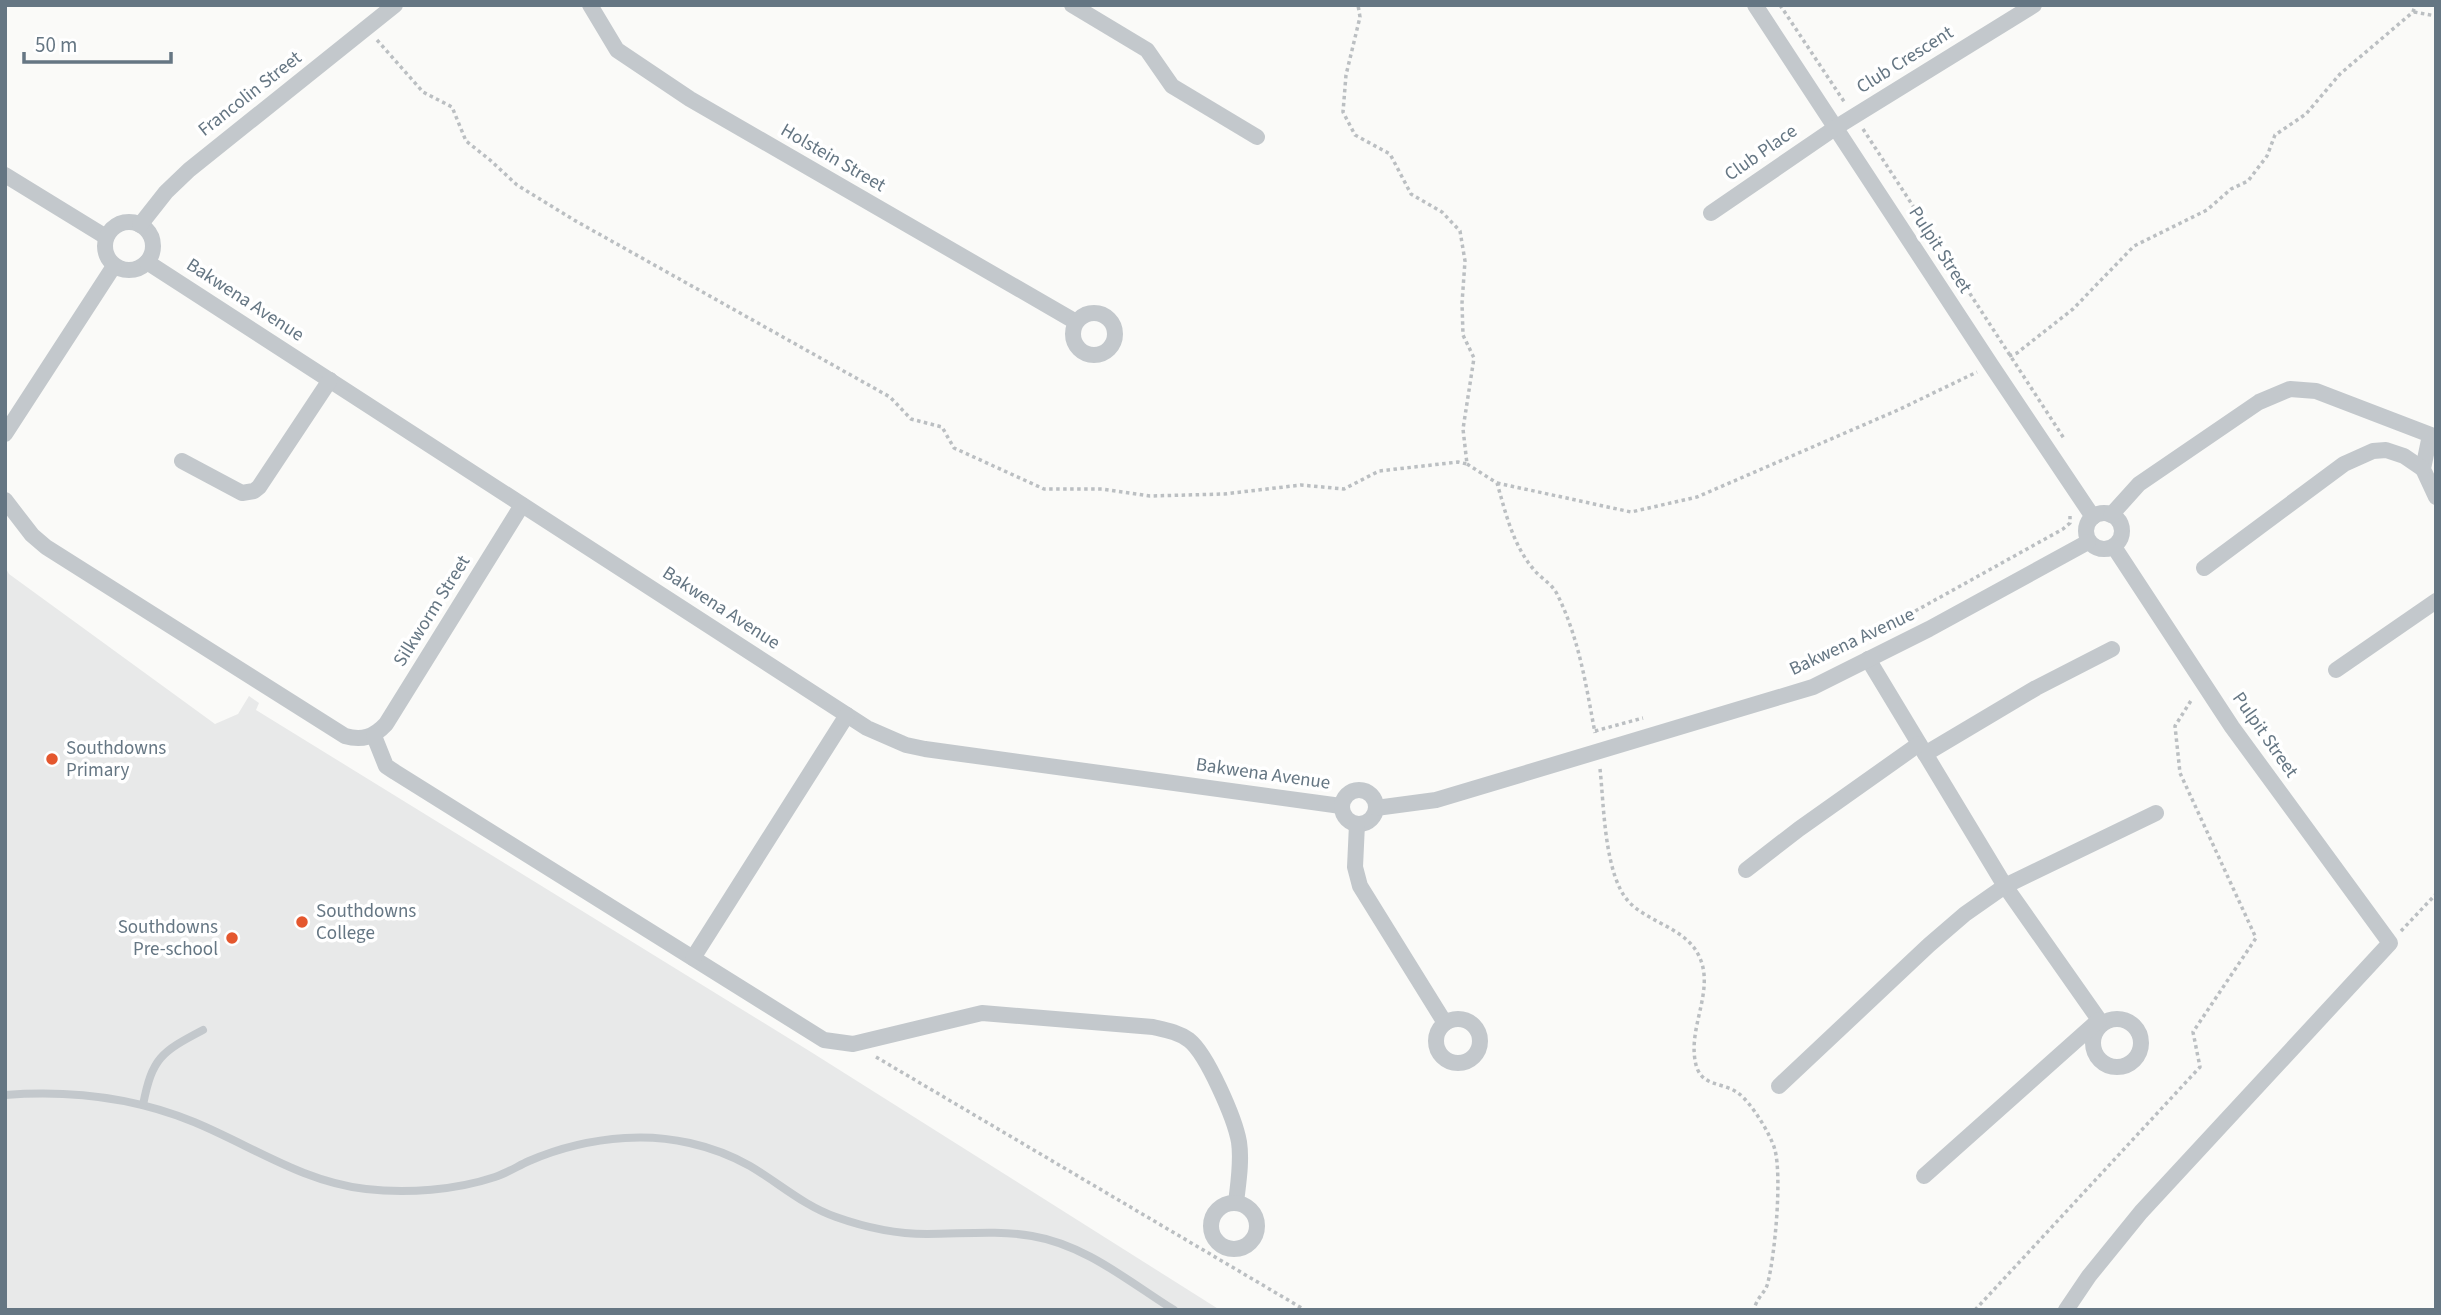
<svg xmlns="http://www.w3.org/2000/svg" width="2441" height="1315" font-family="'Source Sans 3',sans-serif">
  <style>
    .built { fill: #e8e9e9 }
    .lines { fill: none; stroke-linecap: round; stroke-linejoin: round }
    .path { stroke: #bbbfc2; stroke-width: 3.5; stroke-dasharray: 3.5 3.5; stroke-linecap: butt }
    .service { stroke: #c3c8cc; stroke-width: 8 }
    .minor { stroke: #c3c8cc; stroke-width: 16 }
    .poi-dot { fill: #e4572e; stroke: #fff; stroke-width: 2.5 }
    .labels { text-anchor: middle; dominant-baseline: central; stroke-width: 7; stroke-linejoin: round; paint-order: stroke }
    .street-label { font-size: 19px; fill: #657683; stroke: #fff }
    .poi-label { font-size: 19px; fill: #657683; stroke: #fff; text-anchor: start }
  </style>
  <rect width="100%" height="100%" fill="#fafaf8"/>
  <!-- built -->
  <path class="built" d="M5,567l4,7 206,150 23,-10 11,-18 10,7 -3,7 555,342 409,258h-1215z"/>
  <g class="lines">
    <!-- path -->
    <g class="path">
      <path d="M1780,5l65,98"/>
      <path d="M2414,12l22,4"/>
      <path d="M377,40l46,52 29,15 14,34 24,19 27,25 57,35 316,177 21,22 31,8 12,21 90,41h58l48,7 74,-2 77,-9 43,4 35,-18 79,-9 9,2 -4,-35 11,-71 -11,-23 -1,-32 3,-42 -5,-30 -18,-19 -31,-18 -21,-40 -35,-19 -12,-23 3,-37 14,-58 -2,-12"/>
      <path d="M1863,129l202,311"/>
      <path d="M2009,356l8,-3 56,-44 61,-63 73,-36 24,-21 17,-8 19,-25 8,-21 31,-21 34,-40 73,-62 2,-7"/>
      <path d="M1467,464l30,19c9,31 16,63 38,88 7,8 17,13 22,23 22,44 29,91 38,139"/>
      <path d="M1497,483l134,29 66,-15 201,-87 79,-38"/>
      <path d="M1854,645l209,-116 7,-6v-7"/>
      <path d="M1595,731l48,-13"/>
      <path d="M1600,769c4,35 4,106 29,133 20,21 57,26 70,54 16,33 -10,69 -4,104 4,28 27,21 43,33 13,9 33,42 37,57 7,28 0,104 -7,132 -2,11 -11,14 -14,28"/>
      <path d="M2401,931l35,-37"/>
      <path d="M876,1057l429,253"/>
      <path d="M1975,1310l225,-243 -7,-35 63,-94 -76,-165 -5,-47 17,-27"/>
    </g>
    <!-- service -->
    <g class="service">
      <path d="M5,1095c65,-5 128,2 189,27 58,24 109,60 172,67 41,5 90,1 129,-12 12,-4 23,-11 34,-16 30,-13 64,-21 96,-23 43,-3 88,7 125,28 29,17 54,40 86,51 28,10 61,17 91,17 35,0 71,-4 105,2 54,9 97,46 142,74"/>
      <path d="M143,1105c9,-47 18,-53 60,-75"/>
    </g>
    <!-- minor -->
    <g class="minor">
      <path d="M590,5l27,45 73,49 386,223"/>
      <path d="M1072,5l75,45 25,36 85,51"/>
      <path d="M1755,5l236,360 102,152"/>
      <path d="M5,175l101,62"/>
      <path d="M1711,213l124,-85 199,-123"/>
      <circle cx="129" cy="246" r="24"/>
      <path d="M140,225l26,-33 23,-22 206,-165"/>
      <path d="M147,262l720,466 39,17 19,4 416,57"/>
      <circle cx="1094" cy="334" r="21"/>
      <path d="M5,434l109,-168"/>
      <path d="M2430,435l-7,34 13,28"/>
      <path d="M182,461l60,32 12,-2 5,-4 71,-107"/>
      <path d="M5,500l27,35 14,12 299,189c17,5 29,1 41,-12l136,-219"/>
      <circle cx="2104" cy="531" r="18"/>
      <path d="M2111,515l28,-31 120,-82 31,-13 26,2 120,46"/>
      <path d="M2204,568l140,-104 29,-13 13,-1 18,6 19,13"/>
      <path d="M1868,659l137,227 97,138"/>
      <path d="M2336,670l100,-69"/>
      <path d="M374,736l12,30 9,6 429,268 29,4 129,-31 171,14c13,3 25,5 36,13 18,14 46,79 50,102 3,20 -1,42 -3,61"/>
      <path d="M1925,754l111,-66 76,-39"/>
      <circle cx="1359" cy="807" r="17"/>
      <path d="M1376,808l60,-8 377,-113 116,-58 159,-87"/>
      <path d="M1357,824l-2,43 5,19 85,137"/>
      <path d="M1746,870l53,-41 120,-85"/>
      <path d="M693,958l154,-243"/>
      <circle cx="1458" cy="1041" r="22"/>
      <circle cx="2117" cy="1043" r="24"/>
      <path d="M1779,1086l150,-141 36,-31 40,-28 151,-73"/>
      <path d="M1924,1176l175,-156"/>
      <circle cx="1234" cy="1226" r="23"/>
      <path d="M2066,1310l23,-34 52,-64 249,-269 -158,-216 -118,-180"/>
    </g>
  </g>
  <!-- markers -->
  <g class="poi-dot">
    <circle cx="52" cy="759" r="7"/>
    <circle cx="302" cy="922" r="7"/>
    <circle cx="232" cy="938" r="7"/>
  </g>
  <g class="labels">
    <!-- street labels -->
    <g class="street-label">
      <text transform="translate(1905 60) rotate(-32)">Club Crescent</text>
      <text transform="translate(250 94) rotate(-38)">Francolin Street</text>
      <text transform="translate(1761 153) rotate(-35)">Club Place</text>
      <text transform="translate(833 158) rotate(30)">Holstein Street</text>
      <text transform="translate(1940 250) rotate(57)">Pulpit Street</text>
      <text transform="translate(245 300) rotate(33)">Bakwena Avenue</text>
      <text transform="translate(721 608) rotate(33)">Bakwena Avenue</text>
      <text transform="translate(432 611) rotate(-58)">Silkworm Street</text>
      <text transform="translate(1852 642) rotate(-25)">Bakwena Avenue</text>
      <text transform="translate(2265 735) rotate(55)">Pulpit Street</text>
      <text transform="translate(1263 774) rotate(8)">Bakwena Avenue</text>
    </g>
    <!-- poi labels -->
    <g class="poi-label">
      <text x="66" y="748">Southdowns<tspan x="66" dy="22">Primary</tspan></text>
      <text x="316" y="911">Southdowns<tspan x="316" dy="22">College</tspan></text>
      <text x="218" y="927" text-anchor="end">Southdowns<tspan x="218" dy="22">Pre-school</tspan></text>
    </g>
  </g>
  <!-- border -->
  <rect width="2441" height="1315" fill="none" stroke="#657683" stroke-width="14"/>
  <!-- scale -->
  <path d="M24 52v10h147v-10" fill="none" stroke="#657683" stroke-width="3.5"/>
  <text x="35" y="52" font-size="21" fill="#657683" stroke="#ffffff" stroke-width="5" paint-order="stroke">50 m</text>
</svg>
